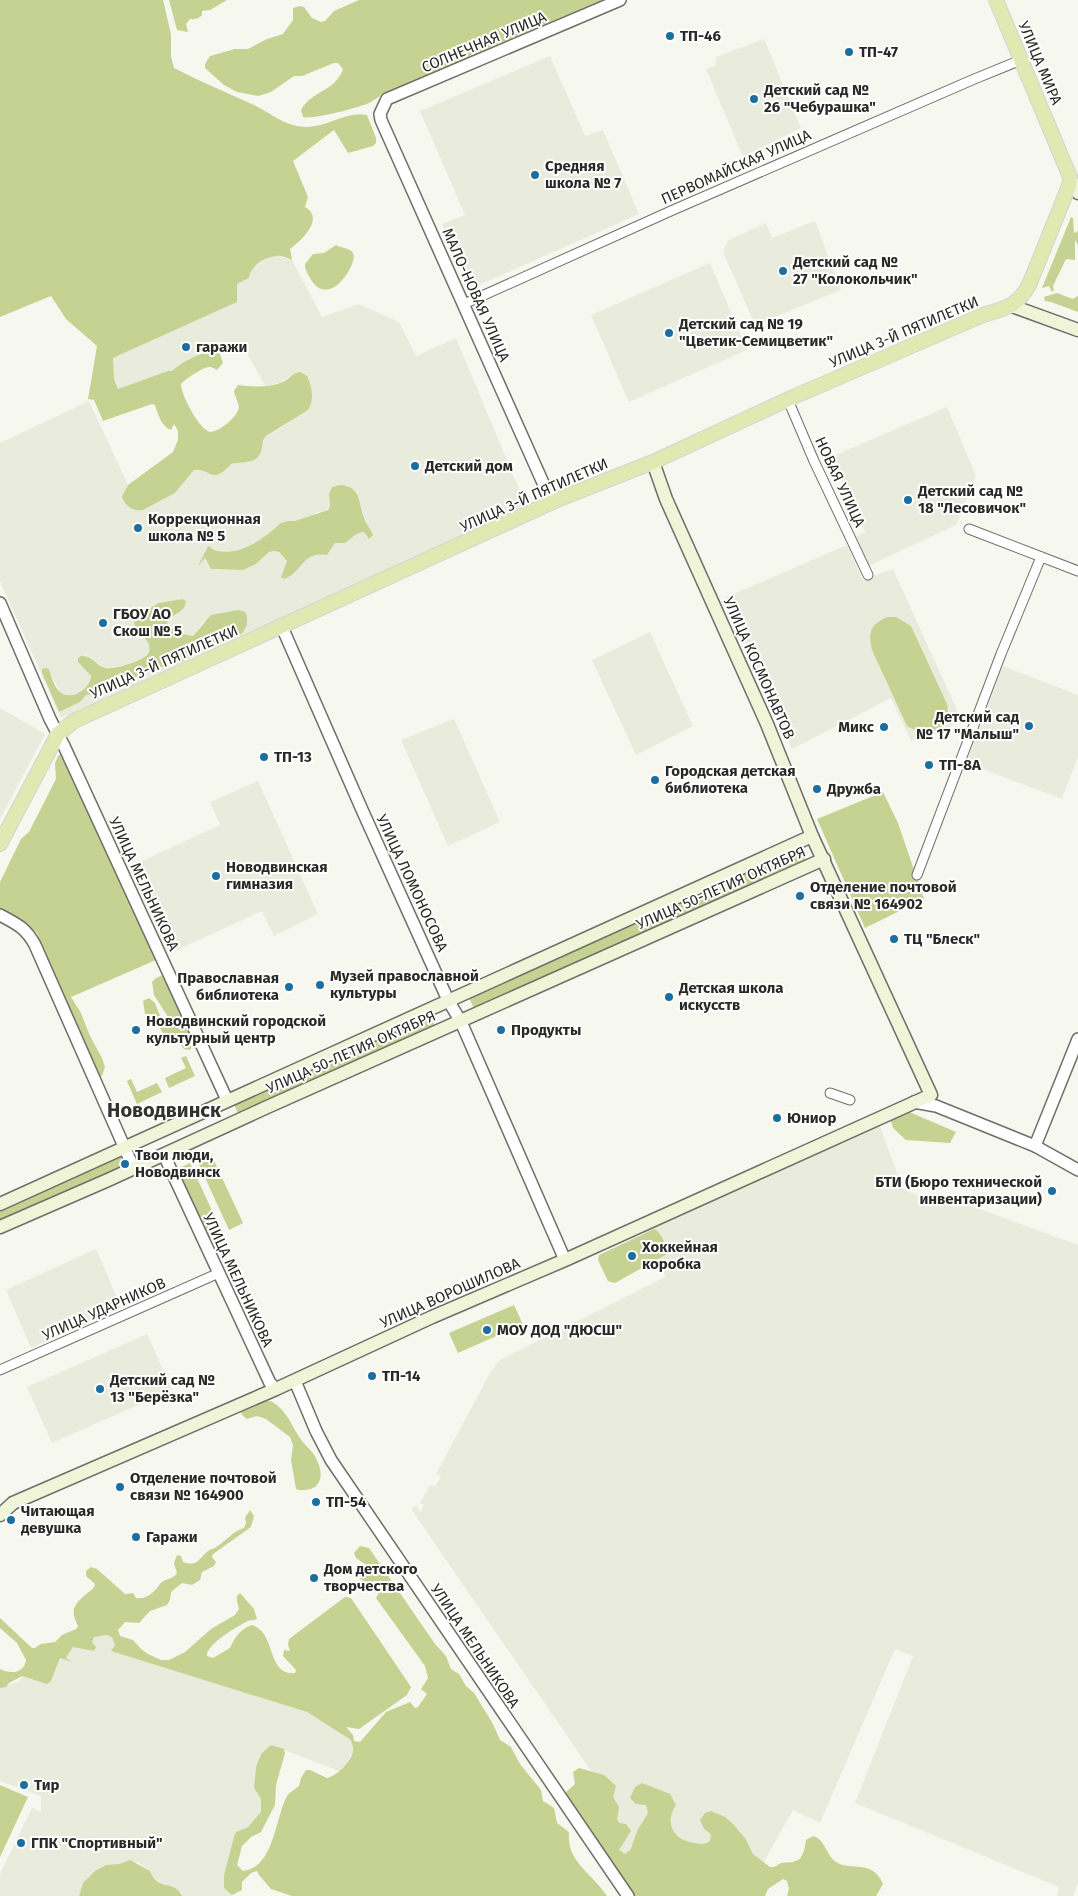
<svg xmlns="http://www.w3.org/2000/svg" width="1078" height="1896" font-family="'Fira Sans',sans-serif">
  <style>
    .built { fill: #e9ecdd; fill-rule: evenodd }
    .green { fill: #c6d291 }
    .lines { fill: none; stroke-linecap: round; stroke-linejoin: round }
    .minor-casing { stroke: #6d6f68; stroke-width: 11 }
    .tertiary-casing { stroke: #6d6f68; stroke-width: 14 }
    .secondary-casing { stroke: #6d6f68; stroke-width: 15 }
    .primary-casing { stroke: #d4d4d4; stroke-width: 16 }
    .minor { stroke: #fff; stroke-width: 9 }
    .tertiary { stroke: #fff; stroke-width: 11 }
    .secondary { stroke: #f0f4d9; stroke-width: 12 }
    .primary { stroke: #e0e9b2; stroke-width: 14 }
    .poi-dot { fill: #1b6e9f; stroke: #fff; stroke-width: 2 }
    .labels { text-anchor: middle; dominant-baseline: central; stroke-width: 4; stroke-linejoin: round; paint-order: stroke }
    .poi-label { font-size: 15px; font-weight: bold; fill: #292926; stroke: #fff; text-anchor: start }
    .street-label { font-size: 15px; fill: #292926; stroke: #fff }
    .district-label { font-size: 20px; font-weight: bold; fill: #31322c; stroke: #fff }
  </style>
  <rect width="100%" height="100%" fill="#f6f7ef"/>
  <!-- built -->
  <g class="built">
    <path d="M764,39l37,89 -58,29 -37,-88 9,-3 1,-9z"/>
    <path d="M550,56l35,80 18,-6 36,84 -169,75 -28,-65 23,-9 -45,-104z"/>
    <path d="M815,221l26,69 -86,35 -32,-73 5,-12 38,-17 6,15z"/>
    <path d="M272,256h7l13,4 30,57 37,-13 40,18 17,34 40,-18 70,168 -465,212 -61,-137v-138l89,-42 39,84 -6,11 21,14 32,-17 19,-23 42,-7h13l9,-7 8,-20 12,-6 33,-25 1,-12 -2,-9 -18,-9 -10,7 -17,4 -23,-42 -22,10 -102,35 -4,-10 -1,-21 123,-56 1,-18 12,-6 3,-9 9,-7zM347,485l9,7 11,32v11l-3,-3 -4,1 -5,1 -10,9h-10l-8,11h-9l-6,2 -8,4 -8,11 -14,2 5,-12 -9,-9 -4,-1 -5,1 -13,12 -13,6h-27l-10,-8 -1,-4 -5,5 6,-14 5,-2 7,4h16l14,-4 40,-26 7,1 15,-5 7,-5 8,-1 5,-5 -1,-8 3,-11zM182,599l-4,14 -5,2 -6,7 5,6 17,8h4l9,-13 20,-10 5,1 7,-3 13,9 -1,9 -7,7 -9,3 -24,5 -5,7 -21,12 -17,4 -10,-1 -12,6 -15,15h-17l-14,8h-9l-6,7 -21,10 -18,-41 10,4 9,17 10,4 11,-4 6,-5 4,-7v-4l-13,-14 7,-7 7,3 9,8 7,3 27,-6 7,-4 7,-7v-8l-15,-20 2,-8 23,-13z"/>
    <path d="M710,263l37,87 -118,52 -38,-87z"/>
    <path d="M947,407l29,69 -20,49 -88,41 -12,-29 9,-5 -34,-75z"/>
    <path d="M847,545l16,35 30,-11 64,141 -3,14 -11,8 -32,9 -20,-43 -99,51 -68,-151z"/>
    <path d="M650,632l43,94 -57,29 -44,-95z"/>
    <path d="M1003,666l75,29v62l-16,42 -96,-36z"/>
    <path d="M0,708l45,26 -45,85z"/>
    <path d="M454,719l46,103 -52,24 -47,-106z"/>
    <path d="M258,781l60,133 -44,22 -12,-25 -94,43 -39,-87 91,-42 -10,-23z"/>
    <path d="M879,1124l24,65 32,14 18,-4 125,46v638l-5,13h-13l-3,-1 2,-8 -204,-84 58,-147 -18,-7 -75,174 -27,-13 -48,86h-102l-52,-74 14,-31 -194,-282 6,-4 3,8 4,-8 -4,-2 10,-18 5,2 6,-10 -5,-3 55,-103 9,-11 165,-83 -22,-49z"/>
    <path d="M96,1249l25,58 -90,41 -25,-58z"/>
    <path d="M147,1334l25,56 -120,53 -25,-56z"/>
    <path d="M109,1635l3,1 3,9 -3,6 195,61 44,28 2,9 -1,4 -6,12 -7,6 -68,-26 -10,9 -5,13 -2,21 7,11v13l-13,15 -12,5 -12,43v13l9,8h-51l-1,-4 -7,-5 -10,-2 -12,-6 -2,-8 -11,-8 -13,-2 -7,3 -13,1 -11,6 -12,12 -4,13h-79v-22l32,-66 9,4v-16l-41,-15v-93l20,-7 2,-5 12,4 9,-1 8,2 9,-23 9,2 -3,-2 7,-11 18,3 5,-3 -4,-5 2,-5z"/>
  </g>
  <!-- green -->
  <g class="green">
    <path d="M0,0h163l8,34v23l3,11c27,14 54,25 80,37 18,9 32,22 53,22 20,0 40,-16 60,-12l9,23v5l-3,3 -25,7 -14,-23 -41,31 15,36 -3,10c20,11 -3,33 -15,42l2,11c-5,-2 -10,-5 -16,-4 -11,1 -26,10 -27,22l-12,6v18l-124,56 1,21 4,10 50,-18h4c10,-9 35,-24 48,-17l3,9 -6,7c-2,-1 -5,-3 -7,-3 -6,-1 -26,13 -29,17 0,11 18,45 29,48 9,0 28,-15 29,-25 0,-3 -4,-11 -5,-16l4,-6c16,2 29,3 45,-3 7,-3 9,-9 17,-10l7,4c5,11 8,23 1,34l-42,26c-4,5 -3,7 -4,12 -4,18 -18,13 -31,16 -20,22 -20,4 -37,6l-19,23 -32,17c-10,2 -19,-5 -21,-14l6,-11 45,-33 5,-12v-9l-4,-7 -3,6c-10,-4 -13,-16 -16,-25l-3,-1 -49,17 -9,-21 -6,-1 9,-53 -31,-27 -15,-23 -51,21z"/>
    <path d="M169,0h58l-17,10 -8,1v4c-4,4 -7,5 -12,4l-4,5 2,8 -11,-2z"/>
    <path d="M359,0h250l-209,90c-19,1 -15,4 -29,12 -8,5 -60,18 -68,15l-2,-7c10,-19 35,-19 42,-41l-5,-6h-4l-32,13h-8l-23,16 -13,4 -21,-4 -13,-7 -19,-17v-4l5,-8 25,-7h13l19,-10 16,-5 10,-14v-12l7,-2 4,1 8,11 9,4 4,-1 9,-10z"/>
    <path d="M1071,217l2,1 1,15 4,-2v14l-3,-5v20l-9,-1 -13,27 1,4 -2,2 -3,-6 -7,2z"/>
    <path d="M336,245c5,3 14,3 17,8 6,9 -24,59 -43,25 -3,-6 -5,-8 -5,-14l8,-10 11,-1z"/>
    <path d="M1057,293l16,6 5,-3v16l-27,-10 -6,-1 -1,-4z"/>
    <path d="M340,485c22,1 18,19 25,35 2,6 6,9 8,15l-4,4 -5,-7c-9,1 -12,6 -19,11h-10l-8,12c-26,-4 -24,18 -43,24l-3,-2 6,-16 -8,-9 -5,-1 -5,1 -13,12 -13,6 -32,-1 -6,-11 -7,8 10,-20c4,1 6,5 10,5 25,4 46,-13 63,-28l7,-2h7l33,-11 2,-4 -1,-12 3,-7z"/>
    <path d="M182,599l4,2c-1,12 -13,12 -19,21 3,8 18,13 26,14l18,-21 27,-5 7,2c3,5 2,7 2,12 -3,17 -28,17 -41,20l-5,7 -21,12 -17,4 -10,-1 -12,6 -15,15h-17l-11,7 -12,1 -6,7 -21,10 -17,-39v-4l3,-1 4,1c2,7 5,17 10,22 11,11 31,-1 32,-15l-13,-14v-4l3,-2c12,-1 14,9 24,12 8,2 41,-7 44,-16 1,-2 0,-5 0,-8l-15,-20 2,-8 23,-13z"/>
    <path d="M887,617h9l15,9 36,78c5,28 -20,35 -40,22l-35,-76c-4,-18 -2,-25 15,-33z"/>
    <path d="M61,754l3,1 23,48 -1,5 31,66 4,5 35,81 -85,37 10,16 9,23 12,22 3,9 -3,9h-5l-53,-123 1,-1 -8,-19 -8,-7 -1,2 -28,-18v-28l21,-43 8,-7 27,-53 -1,-16 3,-7z"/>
    <path d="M883,792l15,31 26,76 -59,29 -48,-109z"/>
    <path d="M800,847l6,13 -331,150 -6,-12z"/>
    <path d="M163,975l3,2c6,13 32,63 24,73l-6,-1 -9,-12h-6l-5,-2 -8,-14 -11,-7 -2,-13 6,-3 6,5 7,18 5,1 3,-2 -16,-25 -2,-13 4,-4z"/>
    <path d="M429,1015l6,11 -196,90 -5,-12z"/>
    <path d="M186,1056l9,20 -26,12 -4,-10 21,-10 -5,-10z"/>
    <path d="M131,1079l6,13 20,-9 5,9 -25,12 -10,-23z"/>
    <path d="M907,1111l49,21 -6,11 -44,-3 -13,-12 -3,-10z"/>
    <path d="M211,1154l32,69 -14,7 -32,-70z"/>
    <path d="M120,1155l5,11 -125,56v-14z"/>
    <path d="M190,1163l32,69 -14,6 -31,-69z"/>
    <path d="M654,1229c7,3 13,17 13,25l-52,29 -7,-2 -10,-21 1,-5z"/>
    <path d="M514,1305l10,22 -19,9 -2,-3 -45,20 -9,-20z"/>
    <path d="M259,1399c7,1 13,2 18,6 12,10 16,24 25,36 3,4 7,7 10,11 8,10 15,31 -1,37 -5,1 -10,2 -15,0l-5,-29 2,-15 -3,-8 -24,-18 -9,-3 -10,3 -5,-4 -2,-5z"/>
    <path d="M250,1510l4,6 -3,11 -38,27 -1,3 4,5 -2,4 -12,6 -2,8 -8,5 -10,-2 -11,9 -1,8 -3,5 -17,6 -11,12 -14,-1 -7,8 2,6 13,4 8,9 7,5 13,6h8l16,-8 26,-23 24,-14 4,-6c-1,-5 -5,-12 1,-16l14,16 3,10c-4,2 -7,0 -11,3 -10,5 -40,23 -39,34l6,2 17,-10c5,-11 10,-19 22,-23 25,8 14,51 43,48l1,-3 -13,-14 1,-6 6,1 -2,-6 1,-6 56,-42 6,1 60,89 -4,8 -48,34 -13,-2 7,8 1,6 6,1 26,-30 24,-10 5,6 3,-1 9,-13 -6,-5 7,-11 -3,-12 -49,-68 5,-9 -3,-7 -3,-1 -7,2 -8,-4 5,-15 -9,-6 -2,-5 6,-7 9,2 66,96 11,12 5,13 8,5 7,12 8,7 19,31 7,16 11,7 9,17 21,26 2,11 11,7 3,15 12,9c-3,30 24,42 38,64h-315l-21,-7 -12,-14 -2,-4 -6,2 -9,9v8l-10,5 -8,-7v-13l10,-38 2,-5 12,-5 13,-15v-13l-7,-11 2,-21 5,-13 10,-9 13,4 1,4 -9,32 -1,20 -14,27 -10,5 -9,9 -5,19 6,6c31,-3 32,-53 44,-75 3,-4 7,-6 12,-10l2,-8 5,-8h4l17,8c10,-2 27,-18 26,-30 0,-3 -2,-5 -2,-8l-44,-28 -196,-61 4,-6 -3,-8 -5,-2 -13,2 -2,5 4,5 -2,4 -21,-4 -7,11 6,4 -12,-4 -9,23 -4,3 -25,-8 -13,7 -3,4 -6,1v-19c10,5 24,5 26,-9l-9,-17 -17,-15v-10l32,30h3l6,-4 14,-2 7,-7 14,-6 2,-3c-7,-14 -6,-20 7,-31 5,-5 8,-4 10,-11l-9,-8v-5l5,-4 6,2 28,25 8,-1 3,5c11,2 19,-7 24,-14 5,-6 13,-4 17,-11l-3,-10 3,-8 4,1 2,6c15,5 15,-3 25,-11 2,-2 5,-2 7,-3 10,-6 18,-17 29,-20l2,-5 -1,-5z"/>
    <path d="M579,1768l25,7 12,11 -3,11 6,10 -2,12 2,4 7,1 5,7 -12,19 6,4 6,-5 6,-18 11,-18 -2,-8 -10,-1 -6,-6 5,-11 7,-4 28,11 6,11c-12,18 -3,35 18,38 7,1 10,2 16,-2l1,-7 -7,-5 -4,-9 5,-7 6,-2 14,6 7,6 13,15 8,16 17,13h4l7,-4 12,-1 7,-3 4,-8 2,-11 7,-4c12,3 13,19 23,26 15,10 36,-4 47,22l-7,12h-89l2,-7 -2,-8 -4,-2 -15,10 -3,7h-131l-69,-99 1,-5 9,-8 -2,-12z"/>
    <path d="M0,1785l28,12 -28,60z"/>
    <path d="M130,1860l20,11c7,21 26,8 32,25h-103l4,-13 12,-12 11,-6 13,-1z"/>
  </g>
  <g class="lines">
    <defs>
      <g id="minor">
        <path d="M464,304l209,-94 299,-130 49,-20"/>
        <path d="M788,400l26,61 54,114"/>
        <path d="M969,529l109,42"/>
        <path d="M917,875l84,-221 40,-97"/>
        <path d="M830,1093l20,7"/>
        <path d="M0,1370l219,-97"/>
      </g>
      <g id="tertiary">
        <path d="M552,503l-171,-383 -1,-6 7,-15 233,-99"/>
        <path d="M0,603l50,116 14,27 163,354"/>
        <path d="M282,627l81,185 85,188 13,22 104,238"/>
        <path d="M0,915c17,9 26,13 35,30l99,224"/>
        <path d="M914,1102l22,4 99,40 43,24"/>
        <path d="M1035,1146l43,-107"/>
        <path d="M164,1155l106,228 6,6"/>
        <path d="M295,1381l21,50 15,29 297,436"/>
      </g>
      <g id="secondary">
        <path d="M1070,177l8,16"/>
        <path d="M1012,306l66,24"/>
        <path d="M0,1204l812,-368"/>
        <path d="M0,1227l108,-47 157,-72 559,-249"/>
        <path d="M0,1515l13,-12 263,-114 156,-72 133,-57 366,-165 -119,-259 -45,-112 -101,-225 -13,-37"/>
      </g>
      <path id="primary" d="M0,844l58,-110 16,-13 485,-222 94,-37 138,-64 192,-83c23,-7 34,-8 46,-30l40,-99 1,-9 -74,-177"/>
    </defs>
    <!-- minor casing -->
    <use href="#minor" class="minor-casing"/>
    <!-- tertiary casing -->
    <use href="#tertiary" class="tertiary-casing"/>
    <!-- secondary casing -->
    <use href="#secondary" class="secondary-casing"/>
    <!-- primary casing -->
    <use href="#primary" class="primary-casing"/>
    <!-- minor -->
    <use href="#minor" class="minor"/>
    <!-- tertiary -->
    <use href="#tertiary" class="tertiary"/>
    <!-- secondary -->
    <use href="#secondary" class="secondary"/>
    <!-- primary -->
    <use href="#primary" class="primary"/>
  </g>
  <!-- markers -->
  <g class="poi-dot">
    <circle cx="670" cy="36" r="5"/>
    <circle cx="849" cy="52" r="5"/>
    <circle cx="754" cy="99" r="5"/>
    <circle cx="535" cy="175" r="5"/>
    <circle cx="783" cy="271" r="5"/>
    <circle cx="669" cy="333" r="5"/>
    <circle cx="186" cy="347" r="5"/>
    <circle cx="415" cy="466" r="5"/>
    <circle cx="908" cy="500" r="5"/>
    <circle cx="138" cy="528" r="5"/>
    <circle cx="103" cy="623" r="5"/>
    <circle cx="1029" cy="726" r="5"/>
    <circle cx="884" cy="727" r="5"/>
    <circle cx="264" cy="757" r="5"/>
    <circle cx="929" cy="765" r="5"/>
    <circle cx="655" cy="780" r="5"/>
    <circle cx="817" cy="789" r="5"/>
    <circle cx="216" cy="876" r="5"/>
    <circle cx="800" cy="896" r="5"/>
    <circle cx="894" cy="939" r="5"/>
    <circle cx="320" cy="985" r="5"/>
    <circle cx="289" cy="987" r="5"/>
    <circle cx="669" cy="997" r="5"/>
    <circle cx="136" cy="1030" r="5"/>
    <circle cx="501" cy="1030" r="5"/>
    <circle cx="777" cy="1118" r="5"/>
    <circle cx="125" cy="1164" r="5"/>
    <circle cx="1052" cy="1191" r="5"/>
    <circle cx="632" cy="1256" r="5"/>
    <circle cx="487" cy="1330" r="5"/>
    <circle cx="372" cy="1376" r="5"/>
    <circle cx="100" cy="1389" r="5"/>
    <circle cx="120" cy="1487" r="5"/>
    <circle cx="316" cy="1502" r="5"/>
    <circle cx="11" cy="1520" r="5"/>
    <circle cx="136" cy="1537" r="5"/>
    <circle cx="314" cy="1578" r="5"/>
    <circle cx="24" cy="1785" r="5"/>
    <circle cx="21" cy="1843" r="5"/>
  </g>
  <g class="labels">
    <!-- poi labels -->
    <g class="poi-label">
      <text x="680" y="36">ТП-46</text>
      <text x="859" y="52">ТП-47</text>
      <text x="764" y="90">Детский сад №<tspan x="764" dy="17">26 "Чебурашка"</tspan></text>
      <text x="545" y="166">Средняя<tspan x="545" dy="17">школа № 7</tspan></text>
      <text x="793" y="262">Детский сад №<tspan x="793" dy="17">27 "Колокольчик"</tspan></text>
      <text x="679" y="324">Детский сад № 19<tspan x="679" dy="17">"Цветик-Семицветик"</tspan></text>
      <text x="196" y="347">гаражи</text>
      <text x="425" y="466">Детский дом</text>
      <text x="918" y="491">Детский сад №<tspan x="918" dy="17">18 "Лесовичок"</tspan></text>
      <text x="148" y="519">Коррекционная<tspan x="148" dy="17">школа № 5</tspan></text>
      <text x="113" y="614">ГБОУ АО<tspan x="113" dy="17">Скош № 5</tspan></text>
      <text x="1019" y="717" text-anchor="end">Детский сад<tspan x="1019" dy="17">№ 17 "Малыш"</tspan></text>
      <text x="874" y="727" text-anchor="end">Микс</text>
      <text x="274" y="757">ТП-13</text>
      <text x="939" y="765">ТП-8А</text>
      <text x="665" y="771">Городская детская<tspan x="665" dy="17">библиотека</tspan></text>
      <text x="827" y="789">Дружба</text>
      <text x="226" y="867">Новодвинская<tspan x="226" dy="17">гимназия</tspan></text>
      <text x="810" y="887">Отделение почтовой<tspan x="810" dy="17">связи № 164902</tspan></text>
      <text x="904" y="939">ТЦ "Блеск"</text>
      <text x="330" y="976">Музей православной<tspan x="330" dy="17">культуры</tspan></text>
      <text x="279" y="978" text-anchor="end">Православная<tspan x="279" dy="17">библиотека</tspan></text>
      <text x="679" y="988">Детская школа<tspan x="679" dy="17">искусств</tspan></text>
      <text x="146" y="1021">Новодвинский городской<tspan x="146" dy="17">культурный центр</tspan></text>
      <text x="511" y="1030">Продукты</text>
      <text x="787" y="1118">Юниор</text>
      <text x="135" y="1155">Твои люди,<tspan x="135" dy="17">Новодвинск</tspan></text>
      <text x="1042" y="1182" text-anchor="end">БТИ (Бюро технической<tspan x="1042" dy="17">инвентаризации)</tspan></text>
      <text x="642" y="1247">Хоккейная<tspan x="642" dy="17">коробка</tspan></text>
      <text x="497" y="1330">МОУ ДОД "ДЮСШ"</text>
      <text x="382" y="1376">ТП-14</text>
      <text x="110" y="1380">Детский сад №<tspan x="110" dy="17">13 "Берёзка"</tspan></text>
      <text x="130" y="1478">Отделение почтовой<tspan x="130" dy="17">связи № 164900</tspan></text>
      <text x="326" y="1502">ТП-54</text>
      <text x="21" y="1511">Читающая<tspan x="21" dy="17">девушка</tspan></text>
      <text x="146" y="1537">Гаражи</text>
      <text x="324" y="1569">Дом детского<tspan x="324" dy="17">творчества</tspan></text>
      <text x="34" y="1785">Тир</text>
      <text x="31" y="1843">ГПК "Спортивный"</text>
    </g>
    <!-- street labels -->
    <g class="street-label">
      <text transform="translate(484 42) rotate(-23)">СОЛНЕЧНАЯ УЛИЦА</text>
      <text transform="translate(1040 63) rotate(67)">УЛИЦА МИРА</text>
      <text transform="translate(736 167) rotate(-24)">ПЕРВОМАЙСКАЯ УЛИЦА</text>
      <text transform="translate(476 295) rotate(66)">МАЛО-НОВАЯ УЛИЦА</text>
      <text transform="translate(904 332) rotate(-23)">УЛИЦА 3-Й ПЯТИЛЕТКИ</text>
      <text transform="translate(840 482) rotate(65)">НОВАЯ УЛИЦА</text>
      <text transform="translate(534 495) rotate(-24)">УЛИЦА 3-Й ПЯТИЛЕТКИ</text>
      <text transform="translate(164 662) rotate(-24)">УЛИЦА 3-Й ПЯТИЛЕТКИ</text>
      <text transform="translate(759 668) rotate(66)">УЛИЦА КОСМОНАВТОВ</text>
      <text transform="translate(412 883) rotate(65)">УЛИЦА ЛОМОНОСОВА</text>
      <text transform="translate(144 884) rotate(65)">УЛИЦА МЕЛЬНИКОВА</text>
      <text transform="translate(721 888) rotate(-24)">УЛИЦА 50-ЛЕТИЯ ОКТЯБРЯ</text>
      <text transform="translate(351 1052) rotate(-24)">УЛИЦА 50-ЛЕТИЯ ОКТЯБРЯ</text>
      <text transform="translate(238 1280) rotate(65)">УЛИЦА МЕЛЬНИКОВА</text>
      <text transform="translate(450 1293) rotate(-24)">УЛИЦА ВОРОШИЛОВА</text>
      <text transform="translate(104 1309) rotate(-24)">УЛИЦА УДАРНИКОВ</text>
      <text transform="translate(475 1646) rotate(56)">УЛИЦА МЕЛЬНИКОВА</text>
    </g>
    <!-- district labels -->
    <g class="district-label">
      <text x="164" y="1110">Новодвинск</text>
    </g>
  </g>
</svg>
